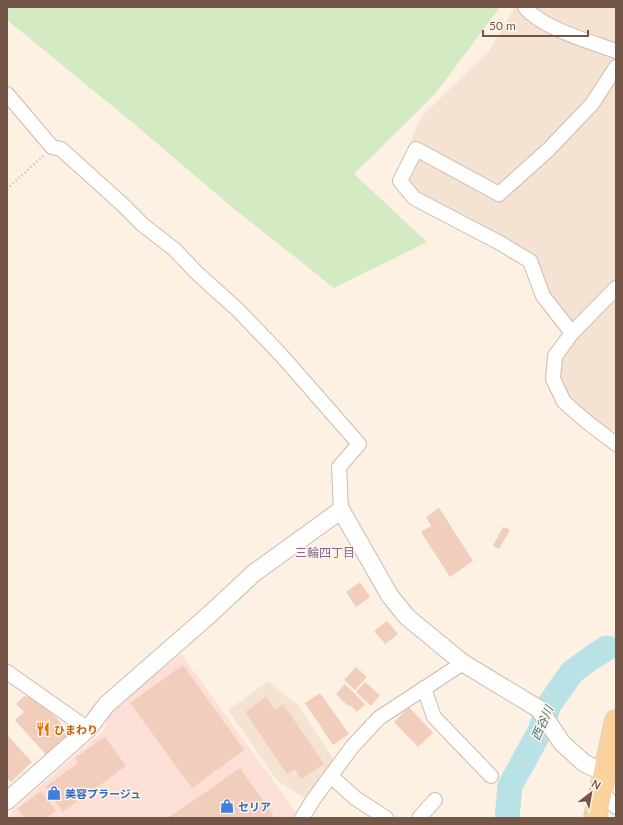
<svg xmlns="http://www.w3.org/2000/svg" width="623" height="825" font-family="Lato,'Noto Sans JP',sans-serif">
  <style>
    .residential { fill: #f4e2d2 }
    .commercial { fill: #fce0d7 }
    .green { fill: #d4eac2 }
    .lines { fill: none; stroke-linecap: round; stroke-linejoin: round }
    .river { stroke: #b8e2e6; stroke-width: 25 }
    .building { fill: #f1cdbb }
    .minor-casing { stroke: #cfbaad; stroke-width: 16 }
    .tertiary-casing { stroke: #cfbaad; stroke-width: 19 }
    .primary-casing { stroke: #d8d0cc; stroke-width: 24 }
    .path { stroke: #d6b19e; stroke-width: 2.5; stroke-dasharray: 1 3; stroke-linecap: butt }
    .minor { stroke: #fff; stroke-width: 14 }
    .tertiary { stroke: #fff; stroke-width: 17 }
    .primary { stroke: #fbd29c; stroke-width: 22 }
    .labels { text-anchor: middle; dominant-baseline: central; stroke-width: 3; stroke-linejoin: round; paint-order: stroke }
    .food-label { font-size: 11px; font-weight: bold; fill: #c56008; stroke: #fff5ea; text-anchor: start }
    .shop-label { font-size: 11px; font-weight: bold; fill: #366cbe; stroke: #fff5ea; text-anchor: start }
    .neighbourhood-label { font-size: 12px; fill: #846598; stroke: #fff5ea }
    .water-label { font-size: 12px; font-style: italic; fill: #407a81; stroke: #fff5ea }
  </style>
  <rect width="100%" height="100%" fill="#fcf1e3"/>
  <!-- residential -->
  <g class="residential">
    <path d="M515,7h101v424l-28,-10 -32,-36 3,-25 21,-26 -32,-36 -13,-42 -140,-76 26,-63 68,-66z"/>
    <path d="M269,681l15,14 14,10 36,55 -26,40 -31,-20 -49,-70z"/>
  </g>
  <!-- commercial -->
  <path class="commercial" d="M181,654l115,158 -3,6h-284l2,-6 94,-83 5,-18 15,-15z"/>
  <!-- green -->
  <path class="green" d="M7,7h493l-65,87 -81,80 73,68 -93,46 -101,-80 -100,-85 -126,-103z"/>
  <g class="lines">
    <!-- river -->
    <path class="river" d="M507,818l3,-32 30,-55 9,-26 23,-33 22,-16 13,-8"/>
  </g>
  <!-- building -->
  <g class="building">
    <path d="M439,508l34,53 -23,16 -29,-45 10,-6 -5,-9z"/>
    <path d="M503,527l7,3 -11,19 -6,-3z"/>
    <path d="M360,582l10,15 -14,10 -10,-15z"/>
    <path d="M387,621l11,13 -13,10 -11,-13z"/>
    <path d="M183,665l61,85 -52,38 -62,-85z"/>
    <path d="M356,667l11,10 -12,13 -11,-10z"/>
    <path d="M365,682l15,13 -9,11 -15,-14z"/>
    <path d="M345,684l20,20 -8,8 -7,-7 -2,1 -12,-12z"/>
    <path d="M320,693l29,41 -16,11 -28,-42z"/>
    <path d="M24,696l8,2 15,10 12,13 7,13 1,7 -19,16 -33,-37 9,-8 -8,-8z"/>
    <path d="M266,697l9,13 8,-6 41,60 -23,15 -6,-10 -8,5 -42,-62z"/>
    <path d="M409,707l24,26 -15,14 -24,-25z"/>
    <path d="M7,735l25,27 -21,20 -4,-4z"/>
    <path d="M105,737l21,29 -63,46 -18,-25 33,-24 -3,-5z"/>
    <path d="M240,768l35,50h-107z"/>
    <path d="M41,791l15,20 -10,7h-21l-8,-9z"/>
  </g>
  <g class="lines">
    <defs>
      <g id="minor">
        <path d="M525,7c16,21 66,35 91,44"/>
        <path d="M7,94l45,53 9,2 61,55 21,21 31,24 24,25 40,36 44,46 77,88 -20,23 2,43"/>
        <path d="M616,288l-44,45 -17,23 -2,23 11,23 23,20 29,22"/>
        <path d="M572,333l-29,-37 -13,-35 -30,-18 -86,-45 -14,-17 16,-32 83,45 49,-44 44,-46 24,-37"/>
        <path d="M7,672l81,57"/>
        <path d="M424,688l10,29 57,59"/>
        <path d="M331,776l24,22 31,20"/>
        <path d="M601,791l15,16"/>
        <path d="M302,818l11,-18 39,-53 27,-29 84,-55"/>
        <path d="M419,818l16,-18"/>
      </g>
      <path id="tertiary" d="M7,801l81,-72 18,-24 103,-90 45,-42 87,-63 49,86 17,21 56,46 76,46 23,34 22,20 21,10"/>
      <path id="primary" d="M595,818l21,-97"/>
    </defs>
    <!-- minor casing -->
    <use href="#minor" class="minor-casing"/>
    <!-- tertiary casing -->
    <use href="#tertiary" class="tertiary-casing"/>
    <!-- primary casing -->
    <use href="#primary" class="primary-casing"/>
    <!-- path -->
    <path class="path" d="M7,189l36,-33"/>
    <!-- minor -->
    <use href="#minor" class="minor"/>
    <!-- tertiary -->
    <use href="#tertiary" class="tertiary"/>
    <!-- primary -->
    <use href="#primary" class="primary"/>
  </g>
  <!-- icons -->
  <defs>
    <symbol id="restaurant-bare" viewBox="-9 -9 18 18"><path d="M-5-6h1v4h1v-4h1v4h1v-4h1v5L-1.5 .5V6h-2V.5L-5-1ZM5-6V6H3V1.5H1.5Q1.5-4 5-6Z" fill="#e8710a" stroke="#fff5ea" stroke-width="2.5" paint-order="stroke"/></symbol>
    <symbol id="shop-bare" viewBox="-9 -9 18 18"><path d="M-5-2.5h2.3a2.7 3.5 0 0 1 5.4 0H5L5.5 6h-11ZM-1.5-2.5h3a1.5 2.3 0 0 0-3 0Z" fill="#3f7fe0" stroke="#fff5ea" stroke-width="2.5" paint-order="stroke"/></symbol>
  </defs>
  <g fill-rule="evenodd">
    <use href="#restaurant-bare" x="33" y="719" width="20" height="20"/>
    <use href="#shop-bare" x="44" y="783" width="20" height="20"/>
    <use href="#shop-bare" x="217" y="796" width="20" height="20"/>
  </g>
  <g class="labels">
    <!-- food labels -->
    <g class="food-label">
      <text x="54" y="729">ひまわり</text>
    </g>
    <!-- shop labels -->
    <g class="shop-label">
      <text x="65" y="793">美容プラージュ</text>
      <text x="238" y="806">セリア</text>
    </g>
    <!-- neighbourhood labels -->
    <g class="neighbourhood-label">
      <text x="325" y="552">三輪四丁目</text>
    </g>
    <!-- water labels -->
    <g class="water-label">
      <text transform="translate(542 723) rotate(-66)">西谷川</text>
    </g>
  </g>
  <!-- border -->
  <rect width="623" height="825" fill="none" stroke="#745649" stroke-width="16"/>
  <!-- north arrow -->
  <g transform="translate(591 793) rotate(31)" stroke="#fff5ea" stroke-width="3" paint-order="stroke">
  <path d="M0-3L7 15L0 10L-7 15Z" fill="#745649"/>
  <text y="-6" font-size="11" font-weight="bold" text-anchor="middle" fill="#745649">N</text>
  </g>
  <!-- scale -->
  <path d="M483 30v6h105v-6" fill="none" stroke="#745649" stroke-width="2"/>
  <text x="489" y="30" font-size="12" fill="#745649" stroke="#fff5ea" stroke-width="3" paint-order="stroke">50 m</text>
</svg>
